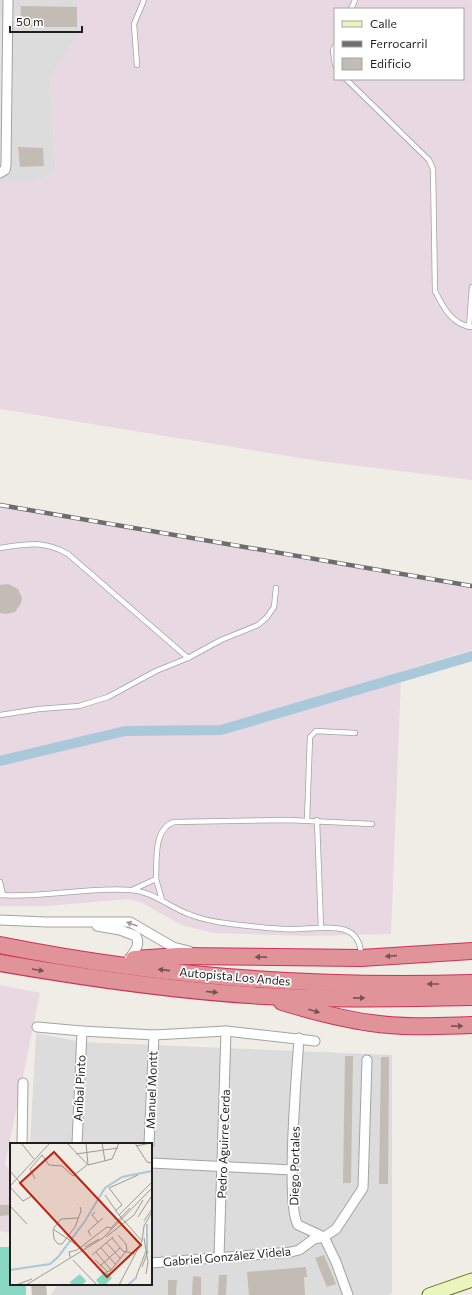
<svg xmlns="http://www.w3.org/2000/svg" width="472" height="1295" font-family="Commissioner,sans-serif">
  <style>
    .residential { fill: #dcdcdc }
    .industrial { fill: #e7d8e2; fill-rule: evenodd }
    .pitch { fill: #89d8c3 }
    .parking { fill: #e3e3e3 }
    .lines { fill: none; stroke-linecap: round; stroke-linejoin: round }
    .canal { stroke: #a9c8d9; stroke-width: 10 }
    .building { fill: #c3bcb5 }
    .service-casing { stroke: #a3a3a3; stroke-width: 6 }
    .minor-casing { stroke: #a3a3a3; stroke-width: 11 }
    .secondary-casing { stroke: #586e0d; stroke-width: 15 }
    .motorway-casing { stroke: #ce3154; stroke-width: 18 }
    .service { stroke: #fff; stroke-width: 4.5 }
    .minor { stroke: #fff; stroke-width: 9 }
    .secondary { stroke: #ebf5bd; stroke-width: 13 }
    .motorway { stroke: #e09398; stroke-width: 16 }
    .rail-casing { stroke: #6d6d6d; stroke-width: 4.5 }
    .rail { stroke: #fff; stroke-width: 3; stroke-dasharray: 9; stroke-linecap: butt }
    .oneway { fill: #9a9a9a }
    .oneway2 { fill: #765355 }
    .labels { text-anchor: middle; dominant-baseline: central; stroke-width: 3.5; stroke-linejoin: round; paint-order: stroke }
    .street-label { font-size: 12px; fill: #1f1f1f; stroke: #fff }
    .inset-river { fill: none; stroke: #a9c8d9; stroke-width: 2 }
    .inset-road { fill: none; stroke: #9c9b96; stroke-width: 1 }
    .view { fill: #be240f; fill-opacity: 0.15; stroke: #be240f; stroke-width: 2 }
    .inset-edge { fill: none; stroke: #1f1f1f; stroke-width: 2 }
  </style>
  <rect width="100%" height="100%" fill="#efede5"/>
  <!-- residential -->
  <g class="residential">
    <path d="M0,0h77l2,33 -29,46 6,94 -22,9h-34z"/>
    <path d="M36,1033l46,9 310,13v238l-4,2h-338l9,-11h92v-140h-121z"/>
  </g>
  <!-- industrial -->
  <g class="industrial">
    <path d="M77,0h395v480l-153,-19 -319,-52v-227h34l22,-9 -6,-94 29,-46zM335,9h128v70h-128z"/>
    <path d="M0,506l472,80v64l-70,21 -1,6 -10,257 -83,2 -94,-3 -33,-8 -40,-23 -13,-3 -80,7h-48z"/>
    <path d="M0,985l40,8 -35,172 6,6v62l-11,-2z"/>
  </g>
  <!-- pitch -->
  <path class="pitch" d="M0,1247h11v37h15v11h-26z"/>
  <!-- parking -->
  <path class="parking" d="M0,17h12l-1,143 -6,9 -5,1z"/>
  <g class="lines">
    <!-- canal -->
    <path class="canal" d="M0,761l125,-30 96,-1 251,-74"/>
  </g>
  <!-- building -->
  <g class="building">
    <path d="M21,6l56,1v20h-57z"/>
    <path d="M18,147l25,1 1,18 -24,1z"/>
    <path d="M8,584l10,5 4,9 -1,5 -6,9 -9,2 -6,-1v-28z"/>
    <path d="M345,1056h8l-2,127h-8z"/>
    <path d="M381,1057h8l-1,127h-9z"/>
    <path d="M0,1205h10v10l-10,1z"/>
    <path d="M324,1255l12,29 -9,3 -12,-29z"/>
    <path d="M306,1267l1,10h-3l1,18h-56l-2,-23z"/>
    <path d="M219,1275h8l-1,20h-8z"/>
    <path d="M193,1276l8,1v18h-9z"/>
    <path d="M168,1280h9l-1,15h-8z"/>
    <path d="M31,1284h15l1,11h-15z"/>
  </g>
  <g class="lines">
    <defs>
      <g id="service">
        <path d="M351,9l4,-9"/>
        <path d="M335,46l-2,4 2,15"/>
        <path d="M137,65l-3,-41 10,-24"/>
        <path d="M346,79l83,81 4,9 2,122c8,16 17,34 37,36"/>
        <path d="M469,327l3,-40"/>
        <path d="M0,548c27,-4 43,-8 68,6l120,104"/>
        <path d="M0,715l39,-6 40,-3 29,-9 48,-26 32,-13 33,-18 37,-15 9,-8 7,-10 2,-19"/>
        <path d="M307,820l3,-83 6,-6 39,2"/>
        <path d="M317,820l4,108"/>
        <path d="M156,879c1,-18 -3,-50 18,-57l114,-2 84,4"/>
        <path d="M0,882l3,13"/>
        <path d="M132,890l24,-11 6,21"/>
        <path d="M0,895c43,3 87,-8 130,-5 23,1 40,18 61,25 24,9 52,10 77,13 10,0 20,2 30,1 23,0 62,-11 63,26"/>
      </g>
      <g id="minor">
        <path d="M0,173l5,-3 1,-5 2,-165"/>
        <path d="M0,920l46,2h84l43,25 16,4"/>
        <path d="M97,926l23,4 16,6c5,9 -2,16 -7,23"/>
        <path d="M37,1027l45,4 72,4 72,-4 89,10"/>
        <path d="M299,1038c-2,33 -14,167 -1,187l26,12 12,25 12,33"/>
        <path d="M22,1144l1,-61"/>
        <path d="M77,1144l5,-113"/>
        <path d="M149,1144l5,-109"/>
        <path d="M151,1163l141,7"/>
        <path d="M219,1257l7,-226"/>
        <path d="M151,1263l140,-11 8,-2 15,-11 10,-2 12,-8 27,-41 4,-128"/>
      </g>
      <path id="secondary" d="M429,1295l43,-15"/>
      <g id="motorway">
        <path d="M0,945c155,31 314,43 472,38"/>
        <path d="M134,959l45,-3 182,2 111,-7"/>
        <path d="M0,963c87,15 175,28 264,33 69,4 139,2 208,1"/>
        <path d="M282,1002c30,9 59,17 89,21 34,5 67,3 101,2"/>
      </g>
    </defs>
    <!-- service casing -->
    <use href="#service" class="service-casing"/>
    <!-- minor casing -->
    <use href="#minor" class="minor-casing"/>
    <!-- secondary casing -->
    <use href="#secondary" class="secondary-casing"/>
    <!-- motorway casing -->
    <use href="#motorway" class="motorway-casing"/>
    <!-- service -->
    <use href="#service" class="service"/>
    <!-- minor -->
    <use href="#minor" class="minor"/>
    <!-- secondary -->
    <use href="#secondary" class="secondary"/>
    <!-- motorway -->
    <use href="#motorway" class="motorway"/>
    <defs>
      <path id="rail" d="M0,505l472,81"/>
    </defs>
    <!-- rail casing -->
    <use href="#rail" class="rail-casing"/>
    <!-- rail -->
    <use href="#rail" class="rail"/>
  </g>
  <!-- one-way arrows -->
  <defs><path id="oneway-solid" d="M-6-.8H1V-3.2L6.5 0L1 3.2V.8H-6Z"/></defs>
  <use class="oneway" href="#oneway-solid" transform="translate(132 924) rotate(-160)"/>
  <g class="oneway2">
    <use href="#oneway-solid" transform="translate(391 956) rotate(176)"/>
    <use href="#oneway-solid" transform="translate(261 957) rotate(-179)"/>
    <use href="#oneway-solid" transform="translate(38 970) rotate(10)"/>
    <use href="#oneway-solid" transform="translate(164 970) rotate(-174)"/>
    <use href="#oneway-solid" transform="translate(433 984) rotate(180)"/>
    <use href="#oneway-solid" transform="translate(212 992) rotate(5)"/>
    <use href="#oneway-solid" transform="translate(359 998) rotate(1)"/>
    <use href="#oneway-solid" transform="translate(314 1011) rotate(16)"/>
    <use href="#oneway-solid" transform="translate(457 1026) rotate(-1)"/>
  </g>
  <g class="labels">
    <!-- street labels -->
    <g class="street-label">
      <text transform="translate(235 976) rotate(5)">Autopista Los Andes</text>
      <text transform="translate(79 1088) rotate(-87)">Aníbal Pinto</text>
      <text transform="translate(151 1090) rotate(-88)">Manuel Montt</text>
      <text transform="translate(223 1144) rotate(-88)">Pedro Aguirre Cerda</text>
      <text transform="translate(294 1166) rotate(-89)">Diego Portales</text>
      <text transform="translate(227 1256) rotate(-5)">Gabriel González Videla</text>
    </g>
  </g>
  <!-- overview -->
  <g transform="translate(10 1143)">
    <rect width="142" height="142" fill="#efede5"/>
    <path d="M96,128l6,7 -7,7h-5l-4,-5zM70,131l6,7 -4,4h-10l-2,-3z" fill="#89d8c3"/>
    <path class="inset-river" d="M137,81v27M0,127l40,-6 8,-7 27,-36 20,-33 17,-11 30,-6M118,142l9,-8"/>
    <path class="inset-road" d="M11,0l13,16M57,0l21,22M76,0l2,22M92,0l3,18M125,0l12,19 5,1M126,3l15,-3M66,11l42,-6M78,22l24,-6 7,-16M0,28l22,25 -9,5 -13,-14M25,36l-5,-10 12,-14 7,10 13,1 11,10 14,-11M0,43l40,-43M95,52l14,20M0,63l17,18M105,68l7,-6 -13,-17 29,-13M85,69l-3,3 6,7M128,74l13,-20M68,75l-17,1 -8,10 28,19M134,78l8,-12M100,86l20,-21M43,87l1,9 4,5h4l13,-17 6,-16 -1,-4M81,93l-3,-5 15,-13M96,94l28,-22 9,-15M102,95l11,13 12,3M134,95l4,24 -2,12M132,98l-23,-26 33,-33M96,99l15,17M75,104l14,-8M91,105l15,17M86,109l15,18M82,112l21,-18M60,114l-1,-5 8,-2 30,-23 4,1M63,117l24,25M85,117l13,12 3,-2 16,-20 -1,-6 -8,-9M90,123l20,-18M132,124l6,-16M126,134l10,-26M6,142l16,-6M16,142l77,-47 49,-50M109,142l23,-44 2,-15 8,-14"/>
    <path class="view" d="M44,9l87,93 -34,32 -87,-94z"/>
    <rect width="142" height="142" class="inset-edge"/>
  </g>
  <!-- legend -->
  <rect x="334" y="8" width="130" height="72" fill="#ffffff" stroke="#a5a5a5"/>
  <rect x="342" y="21" width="20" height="6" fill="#ebf5bd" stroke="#a5a5a5"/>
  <text x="370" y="28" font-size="12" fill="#1f1f1f">Calle</text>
  <rect x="342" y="41" width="20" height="6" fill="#6d6d6d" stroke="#a5a5a5"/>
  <text x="370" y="48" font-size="12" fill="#1f1f1f">Ferrocarril</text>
  <rect x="342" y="58" width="20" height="12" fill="#c3bcb5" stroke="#a5a5a5"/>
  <text x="370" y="68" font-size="12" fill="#1f1f1f">Edificio</text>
  <!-- scale -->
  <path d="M10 26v6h72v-6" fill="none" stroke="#1f1f1f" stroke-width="2"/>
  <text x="16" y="26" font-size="12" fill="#1f1f1f" stroke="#ffffff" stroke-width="3" paint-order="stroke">50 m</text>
</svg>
